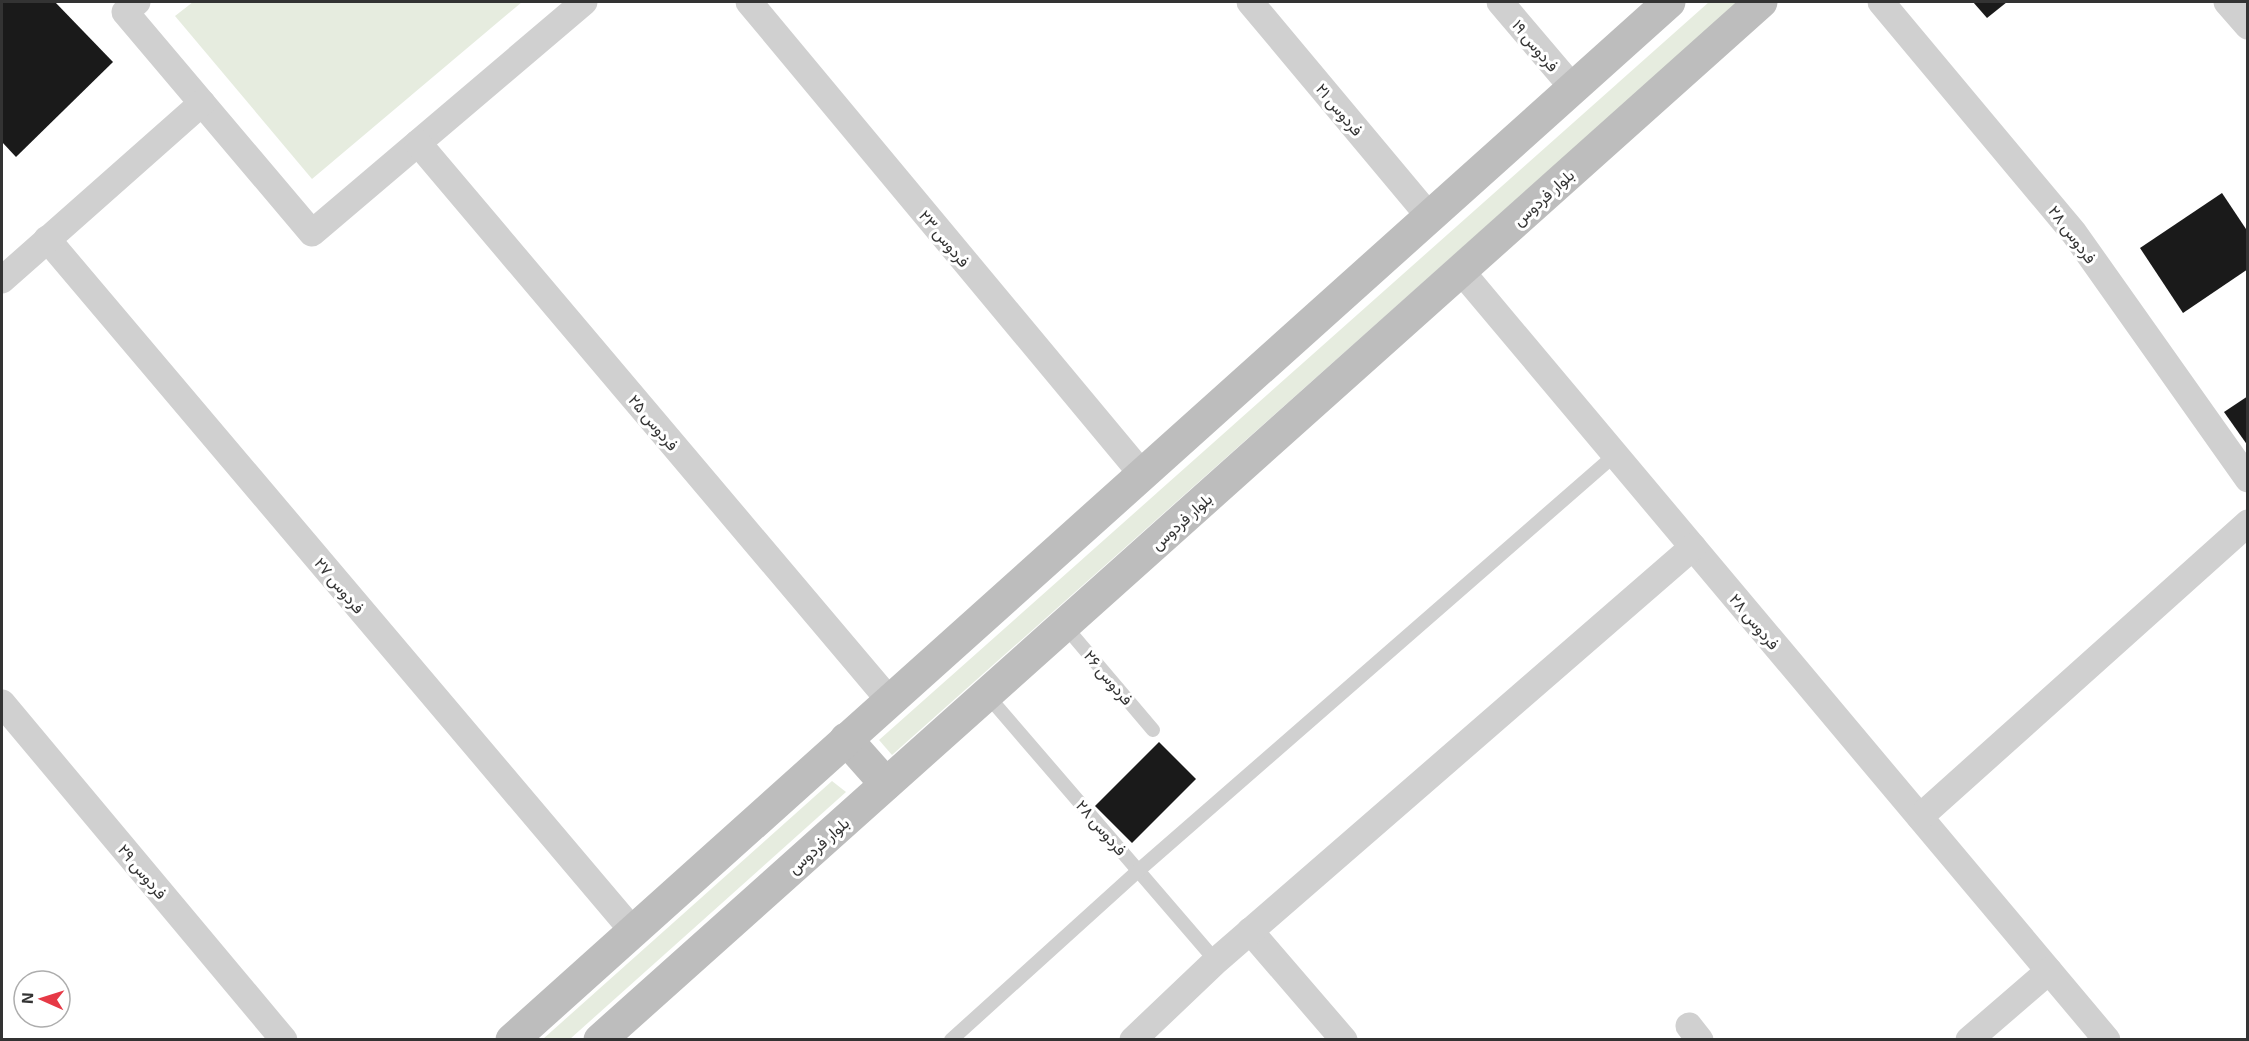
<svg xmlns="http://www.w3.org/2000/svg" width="2249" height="1041" font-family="'Exo 2',Vazirmatn,sans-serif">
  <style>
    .green { fill: #e6ecdf }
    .building { fill: #1a1a1a }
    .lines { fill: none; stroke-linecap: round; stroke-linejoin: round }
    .service { stroke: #d0d0d0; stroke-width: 14 }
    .minor { stroke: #d0d0d0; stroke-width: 27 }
    .secondary { stroke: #bdbdbd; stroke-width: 33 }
    .labels { text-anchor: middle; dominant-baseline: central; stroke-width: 6; stroke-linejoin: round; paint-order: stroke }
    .street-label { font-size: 16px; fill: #333; stroke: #fff }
  </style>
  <rect width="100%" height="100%" fill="#fff"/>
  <!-- green -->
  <g class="green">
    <path d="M193,2h329l-210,177 -137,-163z"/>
    <path d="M1709,2h29l-846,753 -13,-15z"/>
    <path d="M832,781l14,11 -276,247h-27z"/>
  </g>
  <!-- building -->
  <g class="building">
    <path d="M2,2h53l58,60 -97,95 -14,-15z"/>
    <path d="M1973,2h34l-20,16z"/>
    <path d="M2222,193l26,39v37l-65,44 -43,-65z"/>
    <path d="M2248,396v50l-24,-34z"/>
    <path d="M1159,742l37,37 -64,64 -37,-37z"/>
  </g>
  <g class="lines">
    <!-- service -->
    <g class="service">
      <path d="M1064,625l89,105"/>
      <path d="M987,695l229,266"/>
      <path d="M951,1040l188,-170 477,-416"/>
    </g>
    <!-- minor -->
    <g class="minor">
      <path d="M137,2l-12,10 187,221 272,-231"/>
      <path d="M749,2l393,472"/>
      <path d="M1250,2l179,214"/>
      <path d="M1500,2l73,86"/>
      <path d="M1881,2l193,231 174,246"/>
      <path d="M2227,2l21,24"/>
      <path d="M418,143l472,558"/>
      <path d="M47,239l586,692"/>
      <path d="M1461,271l646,769"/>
      <path d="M2,280l200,-177"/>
      <path d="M2,703l282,337"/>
      <path d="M1920,817l328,-294"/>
      <path d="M1250,931l94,109"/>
      <path d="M1689,1026l11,14"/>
      <path d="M1133,1040l83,-79 477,-414"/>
      <path d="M1969,1040l80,-69"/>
    </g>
    <!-- secondary -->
    <g class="secondary">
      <path d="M846,739l40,45"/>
      <path d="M512,1040l1157,-1038"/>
      <path d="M600,1040l1161,-1038"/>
    </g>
  </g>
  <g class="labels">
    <!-- street labels -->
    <g class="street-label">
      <text transform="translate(1536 45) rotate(50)">فردوس ۱۹</text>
      <text transform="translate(1340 109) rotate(50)">فردوس ۲۱</text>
      <text transform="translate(1543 197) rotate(-42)">بلوار فردوس</text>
      <text transform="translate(2073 234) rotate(53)">فردوس ۲۸</text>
      <text transform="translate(945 238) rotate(50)">فردوس ۲۳</text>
      <text transform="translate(654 422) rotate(50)">فردوس ۲۵</text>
      <text transform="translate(1181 521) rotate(-42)">بلوار فردوس</text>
      <text transform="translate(340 585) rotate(50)">فردوس ۲۷</text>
      <text transform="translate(1755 621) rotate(50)">فردوس ۲۸</text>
      <text transform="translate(1109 677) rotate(50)">فردوس ۲۶</text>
      <text transform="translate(1102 827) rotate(49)">فردوس ۲۸</text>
      <text transform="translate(818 845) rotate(-42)">بلوار فردوس</text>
      <text transform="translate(143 871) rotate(50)">فردوس ۲۹</text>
    </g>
  </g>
  <!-- border -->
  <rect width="2249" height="1041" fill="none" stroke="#333333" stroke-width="6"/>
  <!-- north arrow -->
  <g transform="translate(42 999) rotate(273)"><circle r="28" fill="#ffffff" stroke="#adadad" stroke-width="1.5"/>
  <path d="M0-4.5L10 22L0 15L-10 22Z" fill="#e63946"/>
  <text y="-9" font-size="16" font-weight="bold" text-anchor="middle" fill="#333333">N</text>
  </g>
</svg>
